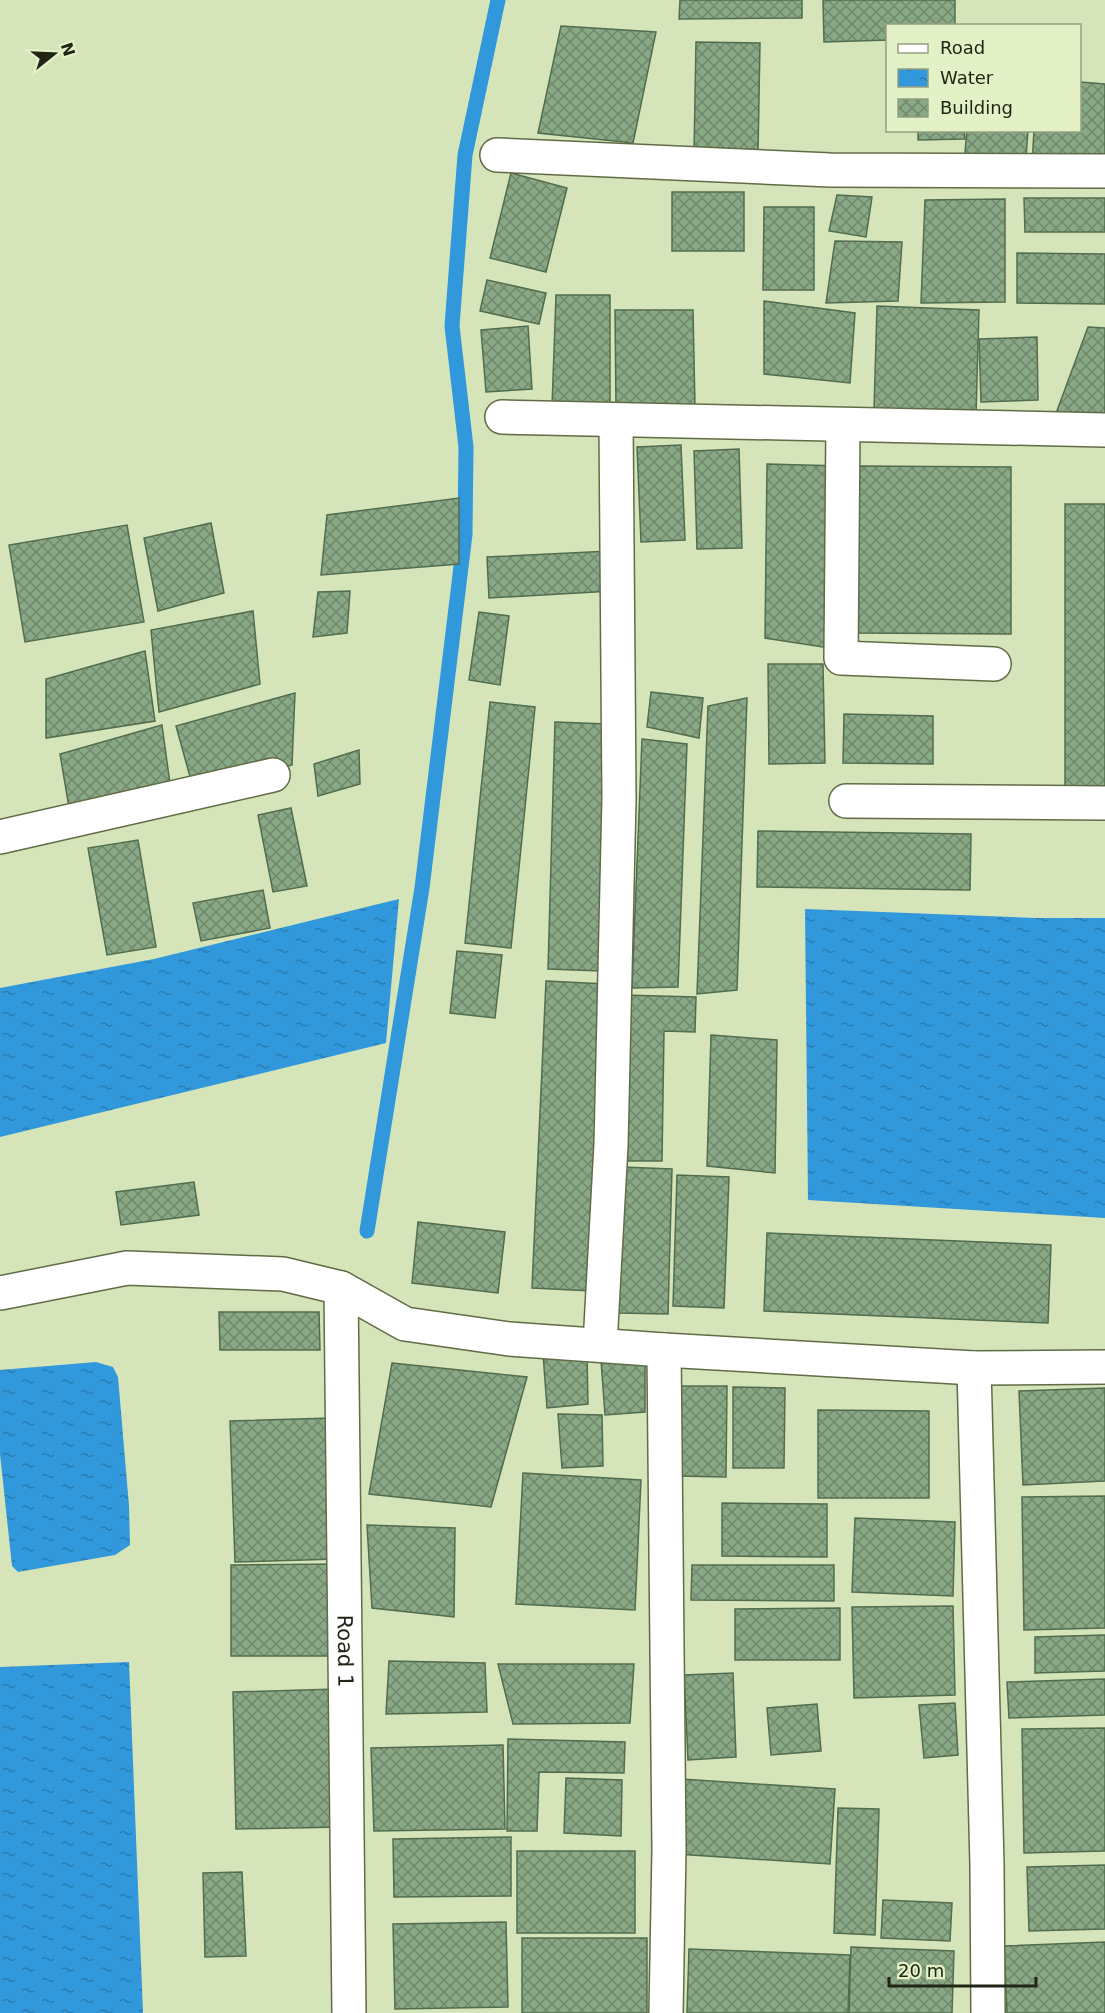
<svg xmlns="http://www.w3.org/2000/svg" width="1105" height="2013" font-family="'DejaVu Sans',sans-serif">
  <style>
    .water { fill: url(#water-ripples) }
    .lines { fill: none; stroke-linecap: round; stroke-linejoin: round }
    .stream { stroke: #3198db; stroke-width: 15 }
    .building { fill: url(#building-cross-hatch); stroke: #516d4e; stroke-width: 1.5 }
    .minor-casing { stroke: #606c45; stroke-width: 36 }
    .minor { stroke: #fff; stroke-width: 33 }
    .labels { text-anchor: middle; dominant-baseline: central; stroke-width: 4.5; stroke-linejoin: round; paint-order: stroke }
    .street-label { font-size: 21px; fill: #202515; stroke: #e3f1c6 }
  </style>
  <defs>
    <pattern id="water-ripples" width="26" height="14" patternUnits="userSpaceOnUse" patternTransform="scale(1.5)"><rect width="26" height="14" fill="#3198db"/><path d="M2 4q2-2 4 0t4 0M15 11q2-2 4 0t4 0" fill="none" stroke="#297cb0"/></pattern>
    <pattern id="building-cross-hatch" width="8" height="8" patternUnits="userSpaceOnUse" patternTransform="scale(1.5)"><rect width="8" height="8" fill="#89a886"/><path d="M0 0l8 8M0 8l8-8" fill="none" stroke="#70896c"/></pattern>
  </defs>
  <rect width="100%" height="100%" fill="#d6e4b9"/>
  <!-- water -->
  <g class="water">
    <path d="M399,899l-13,144 -386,94v-149l154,-29z"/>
    <path d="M805,909l231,9h69v300l-297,-18z"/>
    <path d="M96,1362l17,5 5,10 11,129 1,39 -15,10 -97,17 -6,-6 -12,-112v-84z"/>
    <path d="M129,1662l14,351h-143v-346z"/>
  </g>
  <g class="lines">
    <!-- stream -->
    <path class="stream" d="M367,1231l55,-343 43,-354 1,-87 -14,-121 13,-171 33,-155"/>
  </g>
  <!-- building -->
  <g class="building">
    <path d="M680,0h122v18l-123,1z"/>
    <path d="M823,0h132v26h-67v14l-64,2z"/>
    <path d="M561,26l95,6 -23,111 -95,-10z"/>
    <path d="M696,42l64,1 -2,110 -64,-1z"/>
    <path d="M1080,82l25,2v84l-73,-3 2,-35h46z"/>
    <path d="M918,130h46l1,9 -47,1z"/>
    <path d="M967,130h61l-3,43 -62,2z"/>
    <path d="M511,173l56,15 -21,84 -56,-14z"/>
    <rect x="672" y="192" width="72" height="59"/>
    <path d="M837,195l35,2 -6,40 -37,-6z"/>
    <path d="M1024,198h81v34h-80z"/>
    <path d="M1005,199v103l-84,1 4,-103z"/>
    <path d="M764,207h50v83h-51z"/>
    <path d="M835,241l67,1 -4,59 -72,2z"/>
    <path d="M1017,253l88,1v50l-88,-1z"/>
    <path d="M487,280l59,13 -7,31 -59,-13z"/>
    <path d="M556,295h54v111l-58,1z"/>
    <path d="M764,301l91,12 -5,70 -86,-9z"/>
    <path d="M877,306l102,4 -3,105 -102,-4z"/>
    <path d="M615,310h78l2,97 -79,1z"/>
    <path d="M528,326l4,63 -46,3 -5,-62z"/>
    <path d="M1088,327l17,1v90l-50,-2z"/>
    <path d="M1037,337l1,63 -57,2 -2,-63z"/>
    <path d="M681,445l4,95 -44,2 -4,-95z"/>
    <path d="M739,449l3,99 -45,1 -3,-98z"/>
    <path d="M767,464l74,2 -12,182 -64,-10z"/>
    <path d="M857,466l154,1v167l-155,-1z"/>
    <path d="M459,498v66l-138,11 6,-60z"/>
    <path d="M1065,504h40v283l-40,5z"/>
    <path d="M211,523l13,70 -66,18 -14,-73z"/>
    <path d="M127,525l17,97 -119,20 -16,-97z"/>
    <path d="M610,551l2,40 -123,7 -2,-41z"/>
    <path d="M350,591l-3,42 -34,4 5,-45z"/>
    <path d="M253,611l7,73 -101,28 -8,-82z"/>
    <path d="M479,612l30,4 -9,69 -31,-5z"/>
    <path d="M145,651l10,70 -109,17v-59z"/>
    <path d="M768,664h55l2,99 -56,1z"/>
    <path d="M651,692l52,6 -4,40 -52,-11z"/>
    <path d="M295,693l-3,72 -98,26 -18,-65z"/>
    <path d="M747,698l-10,292 -40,4 11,-288z"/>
    <path d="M490,702l45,5 -24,241 -46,-5z"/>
    <path d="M844,714l89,2v48l-90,-1z"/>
    <path d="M555,722l52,2 -7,247 -52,-2z"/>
    <path d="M162,725l11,81 -99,31 -14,-83z"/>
    <path d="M642,739l45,5 -9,243 -46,1z"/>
    <path d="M359,750l1,34 -42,12 -4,-32z"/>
    <path d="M291,808l16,78 -34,6 -15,-77z"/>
    <path d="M758,831l213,3 -1,56 -213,-3z"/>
    <path d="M138,840l18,107 -49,8 -19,-107z"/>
    <path d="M263,890l7,38 -69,13 -8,-38z"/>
    <path d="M457,951l45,4 -7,63 -45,-5z"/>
    <path d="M546,981l60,3 -14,307 -60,-3z"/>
    <path d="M624,995l72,2 -1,35 -31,-1 -2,130h-41z"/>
    <path d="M711,1035l66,5 -2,133 -68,-7z"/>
    <path d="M622,1167l50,2 -4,145 -50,-1z"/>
    <path d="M677,1175l52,2 -5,131 -51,-2z"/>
    <path d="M194,1182l5,33 -78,10 -5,-33z"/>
    <path d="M418,1222l87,10 -7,61 -86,-10z"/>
    <path d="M767,1233l284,12 -3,78 -284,-12z"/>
    <path d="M219,1312h100l1,38h-100z"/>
    <path d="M543,1353l44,1 1,50 -41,4z"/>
    <path d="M601,1360l44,2v50l-40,3z"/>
    <path d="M392,1363l135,14 -36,130 -122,-13z"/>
    <path d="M678,1386h49l-1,91 -48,-1z"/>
    <path d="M733,1387l52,1 -1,80h-51z"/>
    <path d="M1105,1388v93l-82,4 -4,-94z"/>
    <path d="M818,1410l111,1v87h-111z"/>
    <path d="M558,1414l44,1 1,51 -41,2z"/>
    <path d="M332,1418l5,141 -102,3 -5,-141z"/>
    <path d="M523,1473l118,7 -6,130 -119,-6z"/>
    <path d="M1105,1496v132l-81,2 -2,-133z"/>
    <path d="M722,1503l105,1v53l-105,-1z"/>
    <path d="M855,1518l100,4 -2,74 -101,-4z"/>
    <path d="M367,1525l88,3 -1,89 -82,-9z"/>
    <path d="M340,1564l1,92h-110v-91z"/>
    <path d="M692,1565h142v36l-143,-1z"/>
    <path d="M953,1606l2,89 -101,3 -2,-91z"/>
    <path d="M840,1608v52h-105v-51z"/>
    <path d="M1105,1635v36l-70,2v-36z"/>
    <path d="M389,1661l96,2 2,49 -101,2z"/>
    <path d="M498,1664h136l-4,59 -117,1z"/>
    <path d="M733,1673l3,84 -48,3 -4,-85z"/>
    <path d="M1105,1679v36l-96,3 -2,-36z"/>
    <path d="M336,1689l4,138 -104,2 -3,-137z"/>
    <path d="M955,1703l3,52 -34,3 -5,-53z"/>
    <path d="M817,1704l4,47 -50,4 -4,-47z"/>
    <path d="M1105,1728v123l-81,2 -2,-124z"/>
    <path d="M508,1739l117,3 -1,31 -85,-1 -2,59h-30z"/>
    <path d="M503,1745l2,84 -131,2 -3,-83z"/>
    <path d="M566,1778l56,2 -1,56 -57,-3z"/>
    <path d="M681,1779l154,10 -5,75 -154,-10z"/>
    <path d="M838,1808l41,1 -4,126 -41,-2z"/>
    <path d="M511,1837v59l-117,1 -1,-58z"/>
    <rect x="517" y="1851" width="118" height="82"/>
    <path d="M1105,1865v64l-76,2 -2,-64z"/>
    <path d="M242,1872l4,84 -41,1 -2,-84z"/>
    <path d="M883,1900l69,3 -2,38 -69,-3z"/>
    <path d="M506,1922l2,85 -113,2 -2,-85z"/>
    <rect x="522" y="1938" width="125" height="75"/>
    <path d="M1105,1942v71h-98l-3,-67z"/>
    <path d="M851,1947l103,4 -2,62h-103z"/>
    <path d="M689,1949l161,6 -2,58h-161z"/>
  </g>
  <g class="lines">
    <defs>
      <g id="minor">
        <path d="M497,155l333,15 275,1"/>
        <path d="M502,417l603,13"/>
        <path d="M843,426l-2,232 153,6"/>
        <path d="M846,801l259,2"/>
        <path d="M0,837l273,-62"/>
        <path id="s1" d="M341,1288l8,725"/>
        <path d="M0,1293l127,-25 156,6 58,14 64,36 104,15 155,11 310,18 131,-1"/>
        <path d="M600,1345l11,-200 8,-347 -3,-377"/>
        <path d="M664,1350l5,499 -3,164"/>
        <path d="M974,1368l13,497 1,148"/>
      </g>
    </defs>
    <!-- minor casing -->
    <use href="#minor" class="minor-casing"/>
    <!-- minor -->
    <use href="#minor" class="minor"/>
  </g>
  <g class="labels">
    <!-- street labels -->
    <g class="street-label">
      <text stroke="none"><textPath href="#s1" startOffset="363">Road 1</textPath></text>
    </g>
  </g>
  <!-- legend -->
  <rect x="886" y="24" width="195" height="108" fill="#e3f1c6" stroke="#959f7f" stroke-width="1.5"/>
  <rect x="898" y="44" width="30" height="9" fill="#ffffff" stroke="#959f7f" stroke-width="1.5"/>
  <text x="940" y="54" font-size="18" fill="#202515">Road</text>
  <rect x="898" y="69" width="30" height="18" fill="url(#water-ripples)" stroke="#959f7f" stroke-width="1.5"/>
  <text x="940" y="84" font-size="18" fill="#202515">Water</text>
  <rect x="898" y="99" width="30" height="18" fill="url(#building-cross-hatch)" stroke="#959f7f" stroke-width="1.5"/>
  <text x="940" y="114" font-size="18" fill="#202515">Building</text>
  <!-- north arrow -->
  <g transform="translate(54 54) rotate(72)" stroke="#e3f1c6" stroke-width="4.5" paint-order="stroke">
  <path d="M0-4.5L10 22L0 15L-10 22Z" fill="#202515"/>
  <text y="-9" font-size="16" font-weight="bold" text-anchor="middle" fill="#202515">N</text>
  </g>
  <!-- scale -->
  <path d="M889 1977v9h147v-9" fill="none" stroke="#202515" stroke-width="3"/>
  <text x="898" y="1977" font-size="18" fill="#202515" stroke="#e3f1c6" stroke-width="4.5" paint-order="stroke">20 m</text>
</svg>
